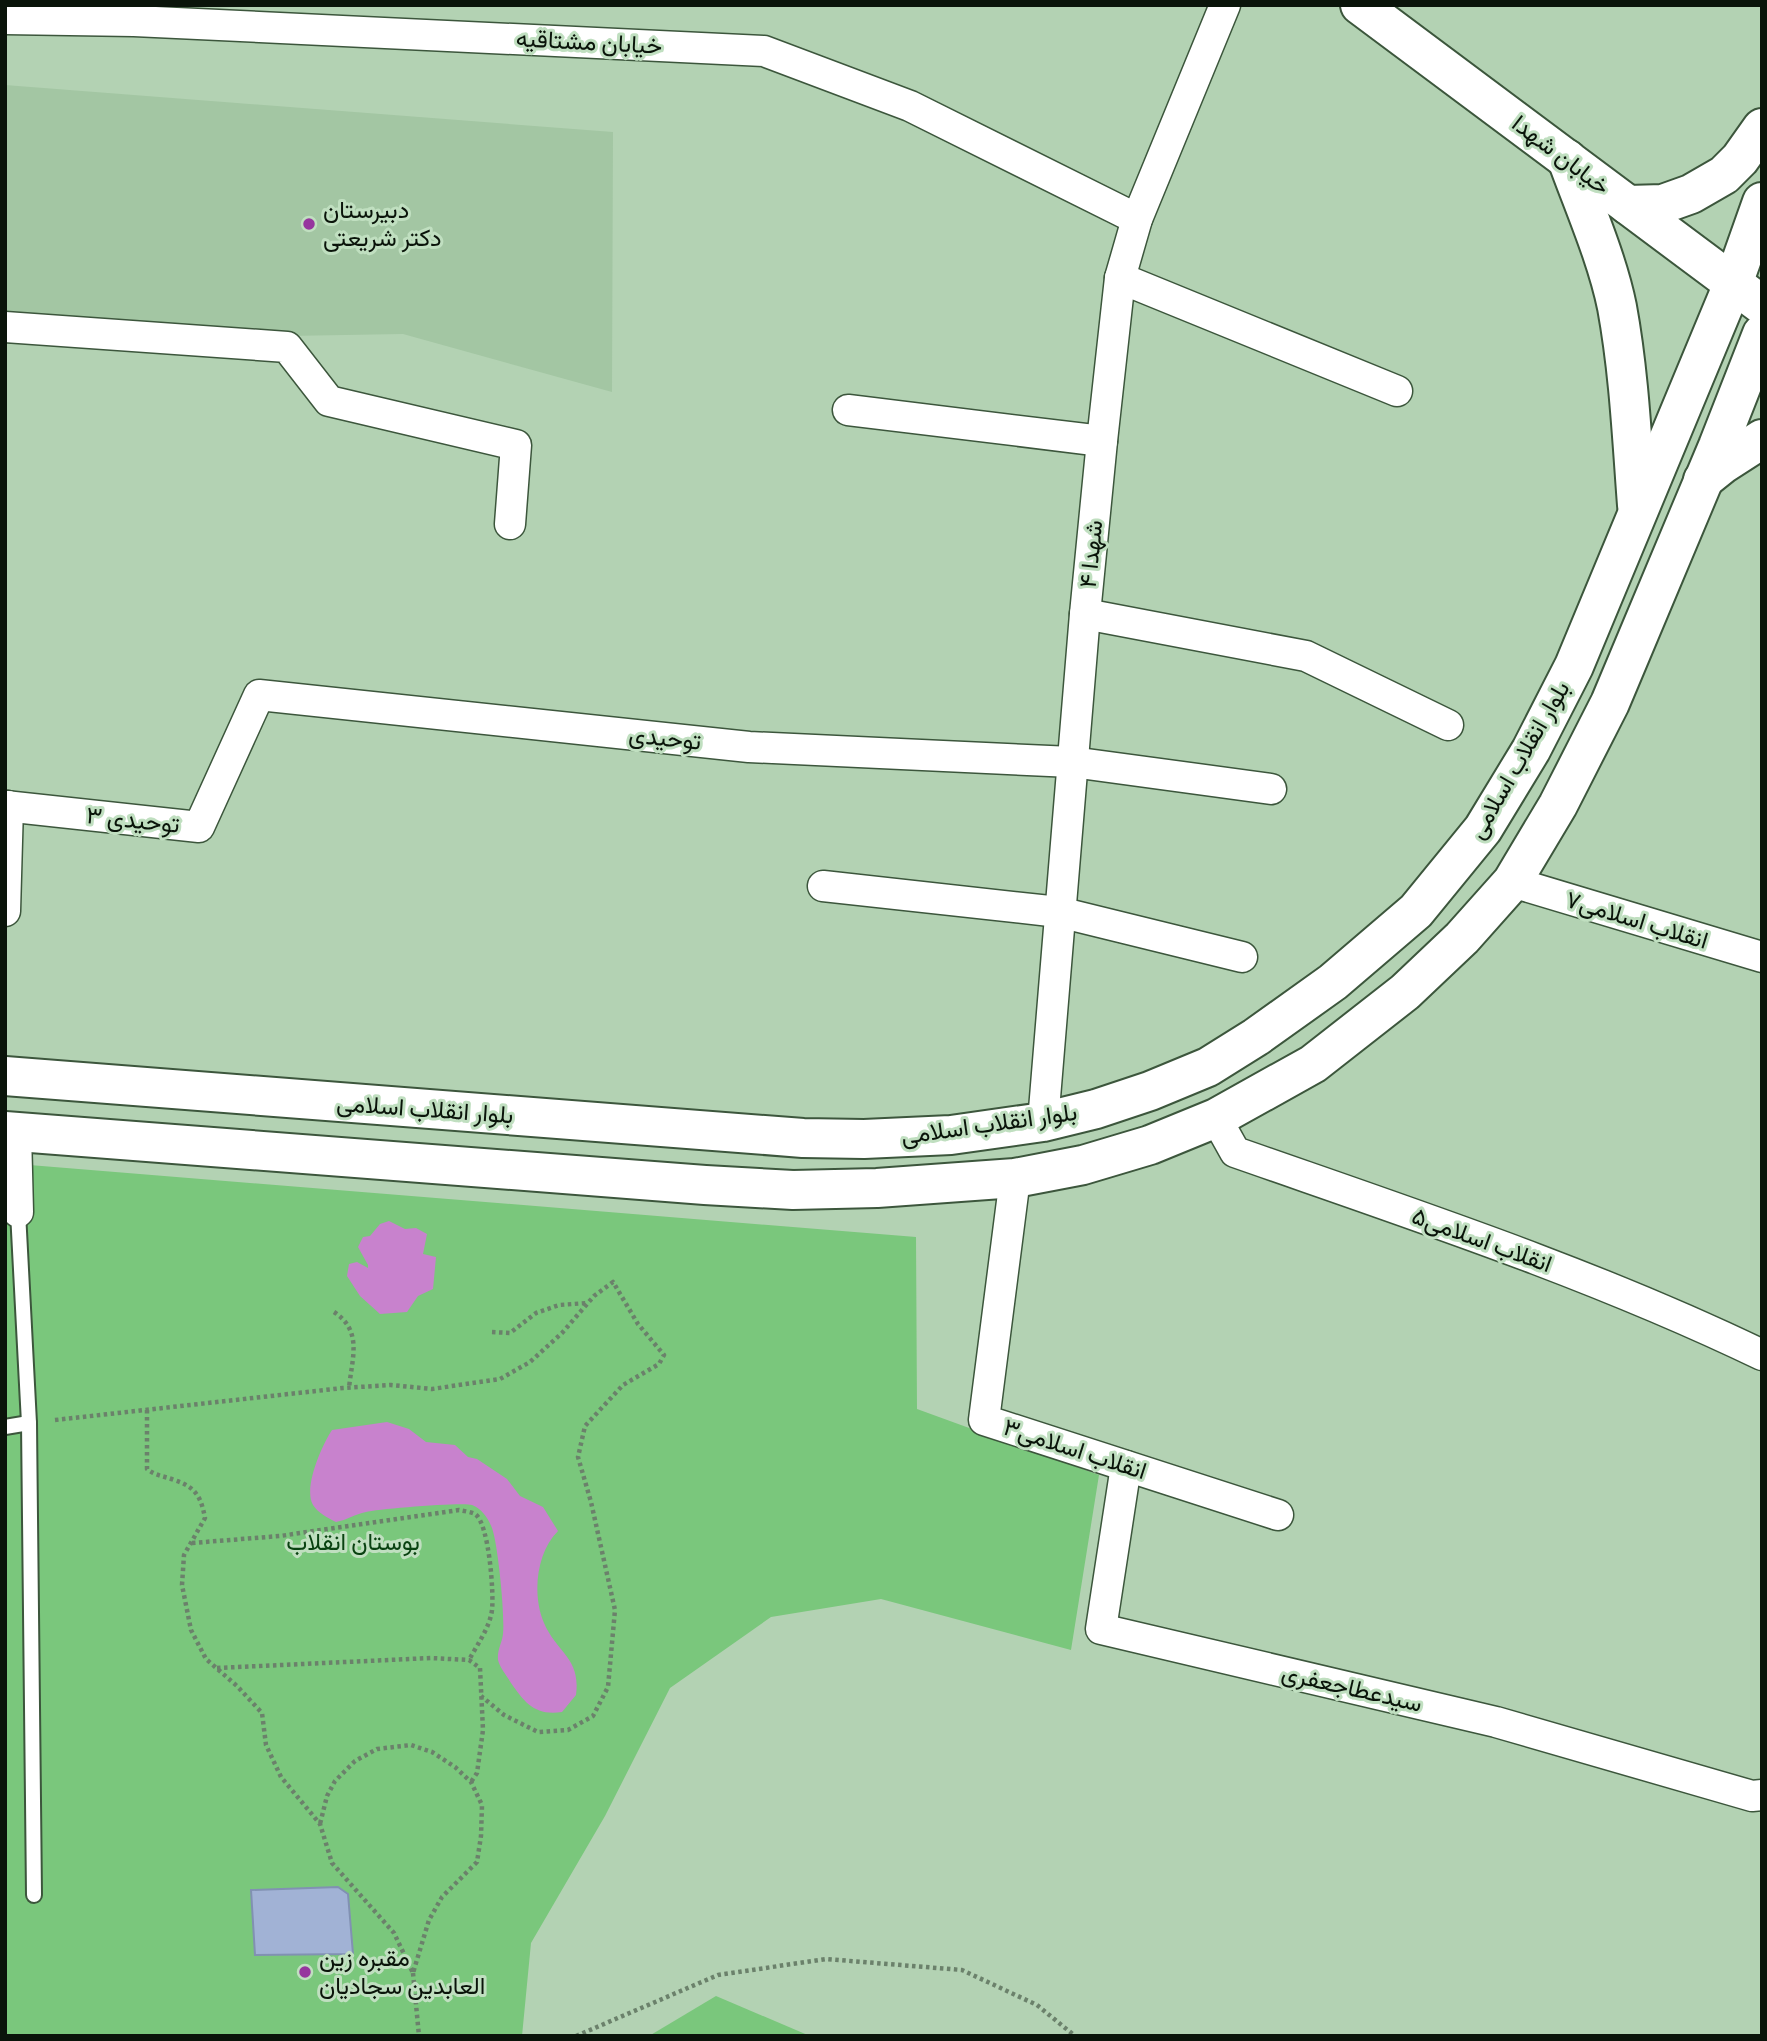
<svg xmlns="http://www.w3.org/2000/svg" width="1767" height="2041" font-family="Signika,Vazirmatn,sans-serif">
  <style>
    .built { fill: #a3c6a3 }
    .green { fill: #7ac77c }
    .water { fill: #c882cd }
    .building { fill: #a1b2d5; stroke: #8191b2; stroke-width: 2 }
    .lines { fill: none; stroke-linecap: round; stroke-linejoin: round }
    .lane-casing { stroke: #3c563c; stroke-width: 18 }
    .street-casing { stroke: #3c563c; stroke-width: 33 }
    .secondary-casing { stroke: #3c563c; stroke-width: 42 }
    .path { stroke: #6b816b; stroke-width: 4.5; stroke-dasharray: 3.5 3.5; stroke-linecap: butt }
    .lane { stroke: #fff; stroke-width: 14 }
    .street { stroke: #fff; stroke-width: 30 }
    .secondary { stroke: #fff; stroke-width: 38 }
    .poi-dot { fill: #96369e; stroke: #c0dfc0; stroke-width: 2.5 }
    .labels { text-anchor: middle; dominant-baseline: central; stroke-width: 6; stroke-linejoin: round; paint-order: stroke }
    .street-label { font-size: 24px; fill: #0a140a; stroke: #c0dfc0 }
    .poi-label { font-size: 24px; fill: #0a140a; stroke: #c0dfc0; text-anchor: start }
    .park-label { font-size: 24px; fill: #094211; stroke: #c0dfc0 }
  </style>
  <rect width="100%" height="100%" fill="#b3d2b3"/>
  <!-- built -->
  <path class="built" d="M5,85l608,47 -1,260 -209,-58 -116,2 -282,-20z"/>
  <!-- green -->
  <g class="green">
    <path d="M5,1163l911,74 1,172 182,66 -28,175 -190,-51 -110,18 -101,71 -65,128 -74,127 -9,93h-517z"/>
    <path d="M716,1996l94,40h-161z"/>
  </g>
  <!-- water -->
  <g class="water">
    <path d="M389,1221l16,8 11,-1 11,6 -4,20 13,3 -3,32 -15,7 -11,16 -27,2 -20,-18 -13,-20 2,-12 8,-2 11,6v-3l-10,-18 5,-10 7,-1 10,-12z"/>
    <path d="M387,1422l22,7 17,13 29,3 13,12 9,2 30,20 13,17 23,11 15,24c-22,22 -26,64 -14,92 13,30 37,35 32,72l-14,17c-27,4 -37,-9 -51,-29 -4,-7 -11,-15 -13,-23 -1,-10 4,-17 5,-26 2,-18 -5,-90 -11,-106 -4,-10 -10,-19 -20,-23 -9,-3 -95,4 -106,7 -11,2 -19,8 -30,10 -8,-4 -18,-9 -23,-17 -10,-17 9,-60 19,-75z"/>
  </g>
  <!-- building -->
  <path class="building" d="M338,1887l10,7 5,60 -98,1 -4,-65z"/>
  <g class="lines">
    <defs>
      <g id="lane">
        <path d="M18,1212l11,211 5,472"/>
        <path d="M5,1427l24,-4"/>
      </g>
      <g id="street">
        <path d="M5,19l129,2 630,30 146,55 227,113"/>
        <path d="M1120,278l277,113"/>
        <path d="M5,327l282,20 42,54 187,44 -6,79"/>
        <path d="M848,410l254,31"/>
        <path d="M1085,614l221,42 142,69"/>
        <path d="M5,806l194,21 60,-132 490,52 323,15 199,27"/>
        <path d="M1512,882l250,75"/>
        <path d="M823,886l236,26 183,45"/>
        <path d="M5,911l3,-105"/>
        <path d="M1216,1118l19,34c177,62 357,121 527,203"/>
        <path d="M1043,1122l42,-508 17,-173 18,-163 17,-59 88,-214"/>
        <path d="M16,1132l2,80"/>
        <path d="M1015,1178l-31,242 294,95"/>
        <path d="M1126,1466l-25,163 395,93 256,74 10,-1"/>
      </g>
      <g id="secondary">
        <path d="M1360,5l402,300"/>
        <path d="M1567,159c17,47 40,99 50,148 12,65 15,132 20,198"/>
        <path d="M1628,205l35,-1 28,-10 33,-19 16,-16 22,-31"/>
        <path d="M1703,480l20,-16 39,-25"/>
        <path d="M5,1076l798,62 61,1 87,-4 92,-13 53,-13 54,-18 58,-24 48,-30 77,-55 83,-71 67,-82 48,-79 43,-84 159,-382 29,-82"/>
        <path d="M5,1131l700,54 88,5 84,-2 138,-10 68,-13 67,-20 66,-27 97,-54 92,-72 57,-54 50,-56 46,-77 52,-102 108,-257 44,-112"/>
      </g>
    </defs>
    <!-- lane casing -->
    <use href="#lane" class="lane-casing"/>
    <!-- street casing -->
    <use href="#street" class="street-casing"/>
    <!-- secondary casing -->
    <use href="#secondary" class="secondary-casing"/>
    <!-- path -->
    <g class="path">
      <path d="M334,1312c29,19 18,46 15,76"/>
      <path d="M492,1332l18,1 26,-20 23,-8 28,-2"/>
      <path d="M147,1410v59c9,7 17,7 27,11 22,7 27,17 31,38l-21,37 -2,30 9,45 15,29 31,27 25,27 4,32 15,32 39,47 12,39 62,70 19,40 16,-53 13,-23 35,-35 4,-26 1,-31 -11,-23 -16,-15 -23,-15 -21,-7 -34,4 -22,12 -20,20 -8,15 -7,28"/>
      <path d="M55,1420l288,-32 48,-3 41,4 68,-10 30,-17 32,-29 32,-37 19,-14 25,42 26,31 -5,9 -36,21 -38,41 -7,31 13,45 24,108 -7,77 -15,29 -25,14 -30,2 -34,-17 -23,-19"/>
      <path d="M192,1543l88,-7 179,-26c5,1 12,2 16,4 14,9 19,79 17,96 -2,17 -15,35 -23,50"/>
      <path d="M217,1668l214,-10 38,2 11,8 3,62 -6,43 -6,9"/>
      <path d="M413,1973l6,63"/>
      <path d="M576,2036l142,-61 108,-16 136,11 75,35 38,31"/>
    </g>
    <!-- lane -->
    <use href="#lane" class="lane"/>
    <!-- street -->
    <use href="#street" class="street"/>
    <!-- secondary -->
    <use href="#secondary" class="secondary"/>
  </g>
  <!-- markers -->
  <g class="poi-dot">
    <circle cx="309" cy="224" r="7"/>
    <circle cx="305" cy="1972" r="7"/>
  </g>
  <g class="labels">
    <!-- street labels -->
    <g class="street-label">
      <text transform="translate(589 42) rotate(3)">خیابان مشتاقیه</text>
      <text transform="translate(1561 155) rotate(37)">خیابان شهدا</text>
      <text transform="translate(1091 554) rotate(-84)">شهدا ۴</text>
      <text transform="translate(665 738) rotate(6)">توحیدی</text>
      <text transform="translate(1519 760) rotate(-60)">بلوار انقلاب اسلامی</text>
      <text transform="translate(133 820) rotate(6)">توحیدی ۳</text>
      <text transform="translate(1637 920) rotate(17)">انقلاب اسلامی۷</text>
      <text transform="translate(425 1109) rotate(4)">بلوار انقلاب اسلامی</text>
      <text transform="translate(989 1124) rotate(-8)">بلوار انقلاب اسلامی</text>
      <text transform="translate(1482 1240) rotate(20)">انقلاب اسلامی۵</text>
      <text transform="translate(1075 1449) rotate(18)">انقلاب اسلامی۳</text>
      <text transform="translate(1352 1688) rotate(13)">سیدعطاجعفری</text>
    </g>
    <!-- poi labels -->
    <g class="poi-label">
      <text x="323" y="210">دبیرستان<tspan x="323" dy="28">دکتر شریعتی</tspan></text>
      <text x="319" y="1958">مقبره زین<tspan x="319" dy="28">العابدین سجادیان</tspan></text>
    </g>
    <!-- park labels -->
    <g class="park-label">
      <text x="353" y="1542">بوستان انقلاب</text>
    </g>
  </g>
  <!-- border -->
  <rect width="1767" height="2041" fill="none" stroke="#0a140a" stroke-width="14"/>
</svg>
